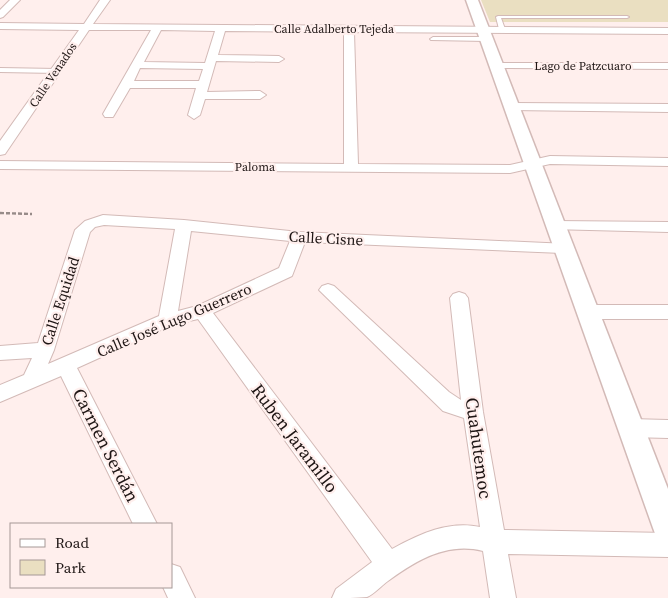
<svg xmlns="http://www.w3.org/2000/svg" width="668" height="598" font-family="'Source Serif 4',serif">
  <style>
    .green { fill: #eadfc1 }
    .lines { fill: none; stroke-linecap: round; stroke-linejoin: round }
    .service-casing { stroke: #d3bab7; stroke-width: 2 }
    .minor-casing { stroke: #d3bab7; stroke-width: 2 }
    .tertiary-casing { stroke: #d3bab7; stroke-width: 3 }
    .path { stroke: #978b89; stroke-width: 2.5; stroke-dasharray: 4 2; stroke-linecap: butt }
    .service { fill: #fff; fill-rule: evenodd }
    .minor { fill: #fff; fill-rule: evenodd }
    .tertiary { fill: #fff; fill-rule: evenodd }
    .labels { text-anchor: middle; dominant-baseline: central; stroke-width: 4.5; stroke-linejoin: round; paint-order: stroke }
    .far-street-label { font-size: 12px; fill: #1e1514; stroke: #ffefed }
    .street-label { font-size: 15px; fill: #1e1514; stroke: #ffefed }
    .near-street-label { font-size: 18px; fill: #1e1514; stroke: #ffefed }
  </style>
  <rect width="100%" height="100%" fill="#ffefed"/>
  <!-- green -->
  <path class="green" d="M481,0h187v22h-178z"/>
  <g class="lines">
    <defs>
      <g id="service">
        <path d="M498,16h129l2,1 -2,1h-126l4,11 -3,2 -3,-2 -3,-12z"/>
        <path d="M433,37h53l3,2 -3,2 -55,-1 -1,-1z"/>
        <path d="M0,68l57,1 3,2 -3,2 -57,-1z"/>
      </g>
      <g id="minor">
        <path d="M10,0h10l-17,17 -3,1v-8z"/>
        <path d="M100,0h10l-17,24 575,4v6l-314,-2 4,132 152,1 40,-9 118,2v8l-118,-2 -40,9 -510,-4v-8l344,3v-132l-119,-1 -7,24 61,1 5,3 -5,3 -63,-1 -9,31 53,-1 6,4 -6,4h-55l-5,16 -6,4 -6,-4 8,-27h-66l-17,29h-8l-2,-3 48,-84h-62l-84,124 -5,1v-14l79,-111 -79,-1v-6l84,1zM161,30l54,1 -10,32 -61,-1zM140,68l63,1 -4,12h-65z"/>
        <path d="M497,63h171v6l-175,-1 -2,-2z"/>
        <path d="M514,103l154,1v8l-158,-2 -2,-3 2,-3z"/>
        <path d="M103,215l81,5 115,12 269,12 2,4 -2,4 -6,1 -257,-11 -13,34 -79,37 179,236c27,-15 57,-29 88,-22l-16,-109 -21,-7 -124,-121 3,-4 6,-2 6,2 115,106 12,8 -11,-102 3,-4 6,-2 6,2 3,4 15,114 21,118 164,3v24l-160,-3 8,44h-26l-7,-47c-36,-9 -66,9 -95,30 -7,5 -14,13 -21,16 -9,1 -25,1 -35,1l4,-9 36,-27 -174,-243 -26,6 -95,43 80,156h-24l-72,-148 -61,26v-17l24,-10 8,-17 -32,2v-14l38,-3 37,-113 10,-9zM104,225l71,4 -16,87 -111,48 6,-14 36,-118 5,-5zM191,231l99,10 -11,27 -82,38 -19,5z"/>
        <path d="M555,221l113,1v10l-118,-3 -3,-3 3,-3z"/>
        <path d="M588,305h80v14h-80l-6,-2 -3,-5 3,-5z"/>
        <path d="M630,419l38,1v18l-38,-1 -7,-3 -4,-6 4,-6z"/>
        <path d="M171,564l9,3 15,31h-27l-5,-11h8z"/>
      </g>
      <path id="tertiary" d="M466,0h12l190,489v54l-11,-4 -4,-11z"/>
    </defs>
    <!-- service casing -->
    <use href="#service" class="service-casing"/>
    <!-- minor casing -->
    <use href="#minor" class="minor-casing"/>
    <!-- tertiary casing -->
    <use href="#tertiary" class="tertiary-casing"/>
    <!-- path -->
    <path class="path" d="M0,213l32,1"/>
    <!-- service -->
    <use href="#service" class="service"/>
    <!-- minor -->
    <use href="#minor" class="minor"/>
    <!-- tertiary -->
    <use href="#tertiary" class="tertiary"/>
  </g>
  <g class="labels">
    <!-- far-street labels -->
    <g class="far-street-label">
      <text x="334" y="29">Calle Adalberto Tejeda</text>
      <text x="583" y="66">Lago de Patzcuaro</text>
      <text transform="translate(53 75) rotate(-56)">Calle Venados</text>
      <text x="255" y="167">Paloma</text>
    </g>
    <!-- street labels -->
    <g class="street-label">
      <text transform="translate(326 238) rotate(3)">Calle Cisne</text>
      <text transform="translate(60 301) rotate(-72)">Calle Equidad</text>
      <text transform="translate(174 320) rotate(-23)">Calle José Lugo Guerrero</text>
    </g>
    <!-- near-street labels -->
    <g class="near-street-label">
      <text transform="translate(295 438) rotate(53)">Ruben Jaramillo</text>
      <text transform="translate(106 445) rotate(63)">Carmen Serdán</text>
      <text transform="translate(479 448) rotate(82)">Cuahutemoc</text>
    </g>
  </g>
  <!-- legend -->
  <rect x="10" y="523" width="162" height="65" fill="#ffefed" stroke="#a59896"/>
  <rect x="20" y="539" width="25" height="8" fill="#ffffff" stroke="#a59896"/>
  <text x="55" y="548" font-size="15" fill="#1e1514">Road</text>
  <rect x="20" y="560" width="25" height="15" fill="#eadfc1" stroke="#a59896"/>
  <text x="55" y="573" font-size="15" fill="#1e1514">Park</text>
</svg>
